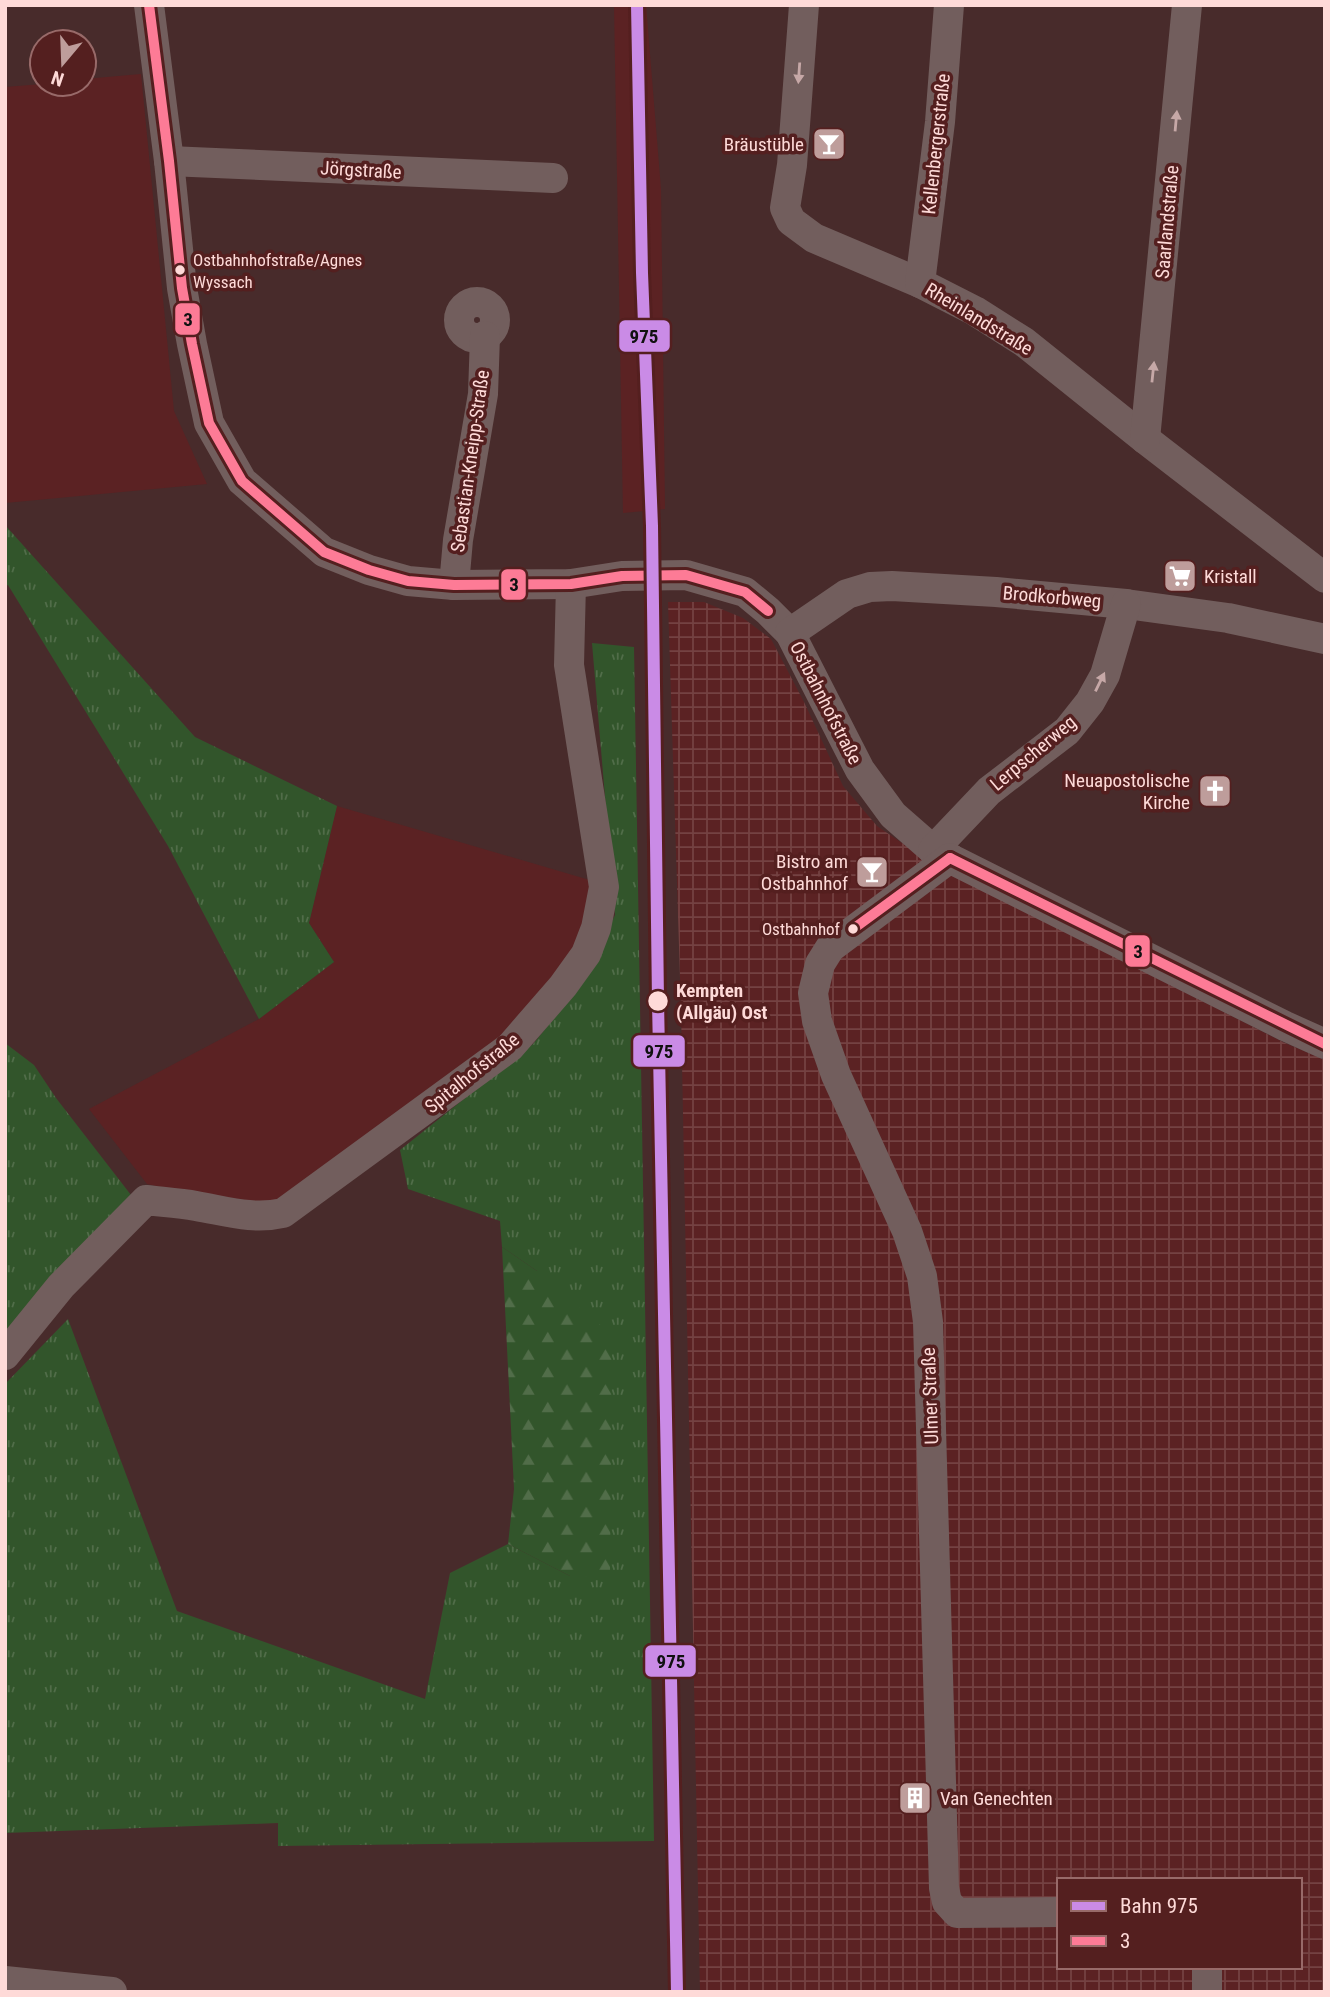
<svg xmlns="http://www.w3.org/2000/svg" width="1330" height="1997" font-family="'Roboto Condensed',sans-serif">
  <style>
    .built { fill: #5b2223 }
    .industrial { fill: url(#industrial-grid); fill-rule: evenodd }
    .grass { fill: url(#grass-tufts) }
    .forest { fill: url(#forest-firs) }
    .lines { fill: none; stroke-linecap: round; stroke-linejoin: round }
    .minor { stroke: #725e5d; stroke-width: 30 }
    .bus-1-casing { stroke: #541f1f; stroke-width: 16 }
    .bus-1 { stroke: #fd7b96; stroke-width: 10 }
    .rail-1-casing { stroke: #541f1f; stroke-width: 18 }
    .rail-1 { stroke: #ca8be6; stroke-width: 12 }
    .oneway { fill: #c6a8a7 }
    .bus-dot { fill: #fedad8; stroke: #541f1f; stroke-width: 2.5 }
    .labels { text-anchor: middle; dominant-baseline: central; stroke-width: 7; stroke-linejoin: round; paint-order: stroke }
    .bus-label { font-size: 17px; fill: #fedad8; stroke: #541f1f; text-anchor: start }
    .poi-label { font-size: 19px; fill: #fedad8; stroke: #541f1f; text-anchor: end }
    .street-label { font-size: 19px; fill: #fedad8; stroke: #541f1f }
    .stop-label { font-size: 19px; font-weight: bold; fill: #fedad8; stroke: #541f1f; text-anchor: start }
    .line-badge { stroke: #541f1f; stroke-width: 2.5 }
    .pale-badge-label { font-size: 19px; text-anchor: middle; font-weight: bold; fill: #111 }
  </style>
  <defs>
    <pattern id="industrial-grid" width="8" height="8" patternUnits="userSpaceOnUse" patternTransform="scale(1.75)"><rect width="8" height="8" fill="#5b2223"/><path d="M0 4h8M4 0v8" fill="none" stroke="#744242"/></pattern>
    <pattern id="grass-tufts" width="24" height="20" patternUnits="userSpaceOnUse" patternTransform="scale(1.75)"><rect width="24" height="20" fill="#32552b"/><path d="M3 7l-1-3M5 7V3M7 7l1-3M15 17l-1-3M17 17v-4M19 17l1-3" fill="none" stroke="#516d49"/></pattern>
    <pattern id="forest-firs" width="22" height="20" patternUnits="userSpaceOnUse" patternTransform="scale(1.75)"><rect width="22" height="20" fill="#32552b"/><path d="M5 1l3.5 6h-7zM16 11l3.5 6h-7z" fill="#516d49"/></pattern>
  </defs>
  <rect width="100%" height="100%" fill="#482b2b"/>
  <!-- built -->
  <g class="built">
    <path d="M614,5h32l15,184 4,320 -42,4z"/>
    <path d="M141,74l33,337 33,73 -202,19v-416l37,-3h42v-5z"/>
    <path d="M337,806l256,75 -15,66 -71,90 -244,174 -116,-27 -58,-75 170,-90 75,-57 -25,-39z"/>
  </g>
  <!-- industrial -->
  <path class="industrial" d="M668,602h36l39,16 28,21 33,63 39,84 34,40 62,42 346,175 40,17v932h-625l-19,-983zM1059,1880h241v87h-241z"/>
  <!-- grass -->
  <g class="grass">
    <path d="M5,525l190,212 142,69 -28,117 25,39 -75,57 -91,-173 -160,-261 -3,1z"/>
    <path d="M592,643l42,4 20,1194 -376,5v-23l-273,10v-449l63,-65 109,292 248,88 25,-126 58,-29 62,32 -33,-305 -35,-24 -2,-26 -92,-32 -8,-39 133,-106 48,-59 34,-70z"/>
    <path d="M5,1043l29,22 22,33 75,97 -126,144z"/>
  </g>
  <!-- forest -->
  <path class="forest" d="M502,1247l35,24 75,64 -2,243 -40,-2 -62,-32 6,-55z"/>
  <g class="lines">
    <!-- minor -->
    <g class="minor">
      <path d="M149,5l20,156 13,127 10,56 17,79 33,58 82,71 45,18 39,11 46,4 117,-1 51,-8 64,-1 59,17 23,19 22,22 70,137 33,45 40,35 352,176 40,18"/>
      <path d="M804,5l-12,160 -7,43 6,13 23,17 106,45 55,28 49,31 121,97 180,139"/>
      <path d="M169,161l384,17"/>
      <path d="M920,283l20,-161 9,-117"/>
      <circle cx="477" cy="320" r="18"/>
      <path d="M1145,439l42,-434"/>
      <path d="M454,585l4,-45 25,-146 2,-58"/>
      <path d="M790,633l57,-39 23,-7 22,-1 104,6 130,12 102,14 97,21"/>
      <path d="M933,850l56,-59 78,-60 23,-29 15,-27 21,-71"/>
      <path d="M950,858l-120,90 -10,16 -7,29 4,28 19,54 71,156 15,45 6,46 16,566 3,14 10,11 102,-1"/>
      <path d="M5,1355l56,-69 85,-86c17,2 34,3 50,6 30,5 57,14 87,7l227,-166 53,-61 23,-32 10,-26 8,-41 -35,-222 2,-81"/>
      <path d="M5,1981l107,11"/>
      <path d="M1207,1992v-25"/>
    </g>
    <defs>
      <g id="bus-1">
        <path d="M149,5l20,156 13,127 10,56 17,79 33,58 82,71 45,18 39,11 46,4 117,-1 51,-8 64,-1 59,17 23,19"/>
        <path d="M950,858l375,186"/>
        <path d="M853,929l97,-71"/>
      </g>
    </defs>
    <!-- bus-1 casing -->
    <use href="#bus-1" class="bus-1-casing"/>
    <!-- bus-1 -->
    <use href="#bus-1" class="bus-1"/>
    <defs>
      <path id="rail-1" d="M637,5l5,268 10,253 6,475 19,991"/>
    </defs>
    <!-- rail-1 casing -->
    <use href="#rail-1" class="rail-1-casing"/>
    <!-- rail-1 -->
    <use href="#rail-1" class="rail-1"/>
  </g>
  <!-- one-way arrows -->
  <defs><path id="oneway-solid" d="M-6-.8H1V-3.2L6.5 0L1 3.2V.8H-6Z" transform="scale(1.75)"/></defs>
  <g class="oneway">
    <use href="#oneway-solid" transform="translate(799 73) rotate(94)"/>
    <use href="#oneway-solid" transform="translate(1176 121) rotate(-85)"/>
    <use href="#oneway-solid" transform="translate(1153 372) rotate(-84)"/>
    <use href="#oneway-solid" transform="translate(1100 682) rotate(-64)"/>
  </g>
  <!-- icons -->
  <defs>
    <symbol id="bar-square" viewBox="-11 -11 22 22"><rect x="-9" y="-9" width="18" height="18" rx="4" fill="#be9d9b" stroke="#541f1f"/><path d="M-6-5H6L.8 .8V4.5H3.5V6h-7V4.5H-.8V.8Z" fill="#fff"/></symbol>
    <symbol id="supermarket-square" viewBox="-11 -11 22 22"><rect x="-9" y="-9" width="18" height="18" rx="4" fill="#be9d9b" stroke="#541f1f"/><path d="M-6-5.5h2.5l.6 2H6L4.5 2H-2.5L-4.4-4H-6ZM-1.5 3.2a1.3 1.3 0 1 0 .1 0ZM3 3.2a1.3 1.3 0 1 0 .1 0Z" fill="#fff"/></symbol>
    <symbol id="church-square" viewBox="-11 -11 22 22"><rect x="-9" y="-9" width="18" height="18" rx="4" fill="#be9d9b" stroke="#541f1f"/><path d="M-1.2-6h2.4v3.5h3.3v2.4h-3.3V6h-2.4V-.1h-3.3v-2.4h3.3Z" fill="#fff"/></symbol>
    <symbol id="building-square" viewBox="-11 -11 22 22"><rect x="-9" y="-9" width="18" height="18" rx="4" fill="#be9d9b" stroke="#541f1f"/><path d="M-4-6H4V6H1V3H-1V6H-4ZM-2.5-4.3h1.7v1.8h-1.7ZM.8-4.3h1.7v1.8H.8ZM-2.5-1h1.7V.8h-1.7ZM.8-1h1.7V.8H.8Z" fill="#fff"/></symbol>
  </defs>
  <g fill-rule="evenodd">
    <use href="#bar-square" x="810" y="125" width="38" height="38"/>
    <use href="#supermarket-square" x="1161" y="557" width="38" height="38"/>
    <use href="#church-square" x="1196" y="772" width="38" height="38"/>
    <use href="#bar-square" x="853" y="853" width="38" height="38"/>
    <use href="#building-square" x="896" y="1779" width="38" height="38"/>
  </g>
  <!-- markers -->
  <g class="bus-dot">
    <circle cx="180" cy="270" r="6"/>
    <circle cx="853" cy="929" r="6"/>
    <circle cx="658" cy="1001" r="11"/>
  </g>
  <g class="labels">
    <!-- bus labels -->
    <g class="bus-label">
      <text x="193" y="260">Ostbahnhofstraße/Agnes<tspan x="193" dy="22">Wyssach</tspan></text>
      <text x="840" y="929" text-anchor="end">Ostbahnhof</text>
    </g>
    <!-- poi labels -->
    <g class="poi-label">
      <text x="804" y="144">Bräustüble</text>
      <text x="1204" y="576" text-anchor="start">Kristall</text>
      <text x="1190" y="780">Neuapostolische<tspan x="1190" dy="22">Kirche</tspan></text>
      <text x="848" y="861">Bistro am<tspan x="848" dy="22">Ostbahnhof</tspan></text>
      <text x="940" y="1798" text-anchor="start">Van Genechten</text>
    </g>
    <!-- street labels -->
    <g class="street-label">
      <text transform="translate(936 144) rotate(-84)">Kellenbergerstraße</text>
      <text transform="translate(361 170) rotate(3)">Jörgstraße</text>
      <text transform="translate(1167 222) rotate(-85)">Saarlandstraße</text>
      <text transform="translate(979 319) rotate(31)">Rheinlandstraße</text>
      <text transform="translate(470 461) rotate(-82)">Sebastian-Kneipp-Straße</text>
      <text transform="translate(1052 597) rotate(5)">Brodkorbweg</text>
      <text transform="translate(826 703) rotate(63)">Ostbahnhofstraße</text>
      <text transform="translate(1033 753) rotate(-40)">Lerpscherweg</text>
      <text transform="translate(472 1073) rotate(-39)">Spitalhofstraße</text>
      <text transform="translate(930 1396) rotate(-92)">Ulmer Straße</text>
    </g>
    <!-- stop labels -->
    <g class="stop-label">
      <text x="676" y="990">Kempten<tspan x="676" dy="22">(Allgäu) Ost</tspan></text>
    </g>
  </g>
  <g class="line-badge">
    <rect x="174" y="302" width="27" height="34" rx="7" fill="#fd7b96"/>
    <rect x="618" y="319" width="53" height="34" rx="7" fill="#ca8be6"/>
    <rect x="500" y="568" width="27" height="33" rx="7" fill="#fd7b96"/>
    <rect x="1124" y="934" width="27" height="34" rx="7" fill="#fd7b96"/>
    <rect x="632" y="1034" width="54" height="34" rx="7" fill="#ca8be6"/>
    <rect x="644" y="1644" width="53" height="34" rx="7" fill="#ca8be6"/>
  </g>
  <g class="pale-badge-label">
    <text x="188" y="326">3</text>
    <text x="644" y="343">975</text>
    <text x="514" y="591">3</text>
    <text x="1138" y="958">3</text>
    <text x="659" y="1058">975</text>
    <text x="671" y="1668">975</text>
  </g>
  <!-- border -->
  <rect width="1330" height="1997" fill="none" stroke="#fedad8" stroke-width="14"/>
  <!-- legend -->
  <rect x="1057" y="1878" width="245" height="91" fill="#541f1f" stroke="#986a69" stroke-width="2"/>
  <rect x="1071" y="1901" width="35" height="10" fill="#ca8be6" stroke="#986a69" stroke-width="2"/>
  <text x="1120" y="1913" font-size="21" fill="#fedad8">Bahn 975</text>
  <rect x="1071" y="1936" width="35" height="10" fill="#fd7b96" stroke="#986a69" stroke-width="2"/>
  <text x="1120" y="1948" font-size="21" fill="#fedad8">3</text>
  <!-- north arrow -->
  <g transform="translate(63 63) rotate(199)"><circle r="33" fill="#541f1f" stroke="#986a69" stroke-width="2"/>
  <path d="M0-5L12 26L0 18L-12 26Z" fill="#be9d9b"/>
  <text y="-10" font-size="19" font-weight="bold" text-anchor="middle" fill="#fedad8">N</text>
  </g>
</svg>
